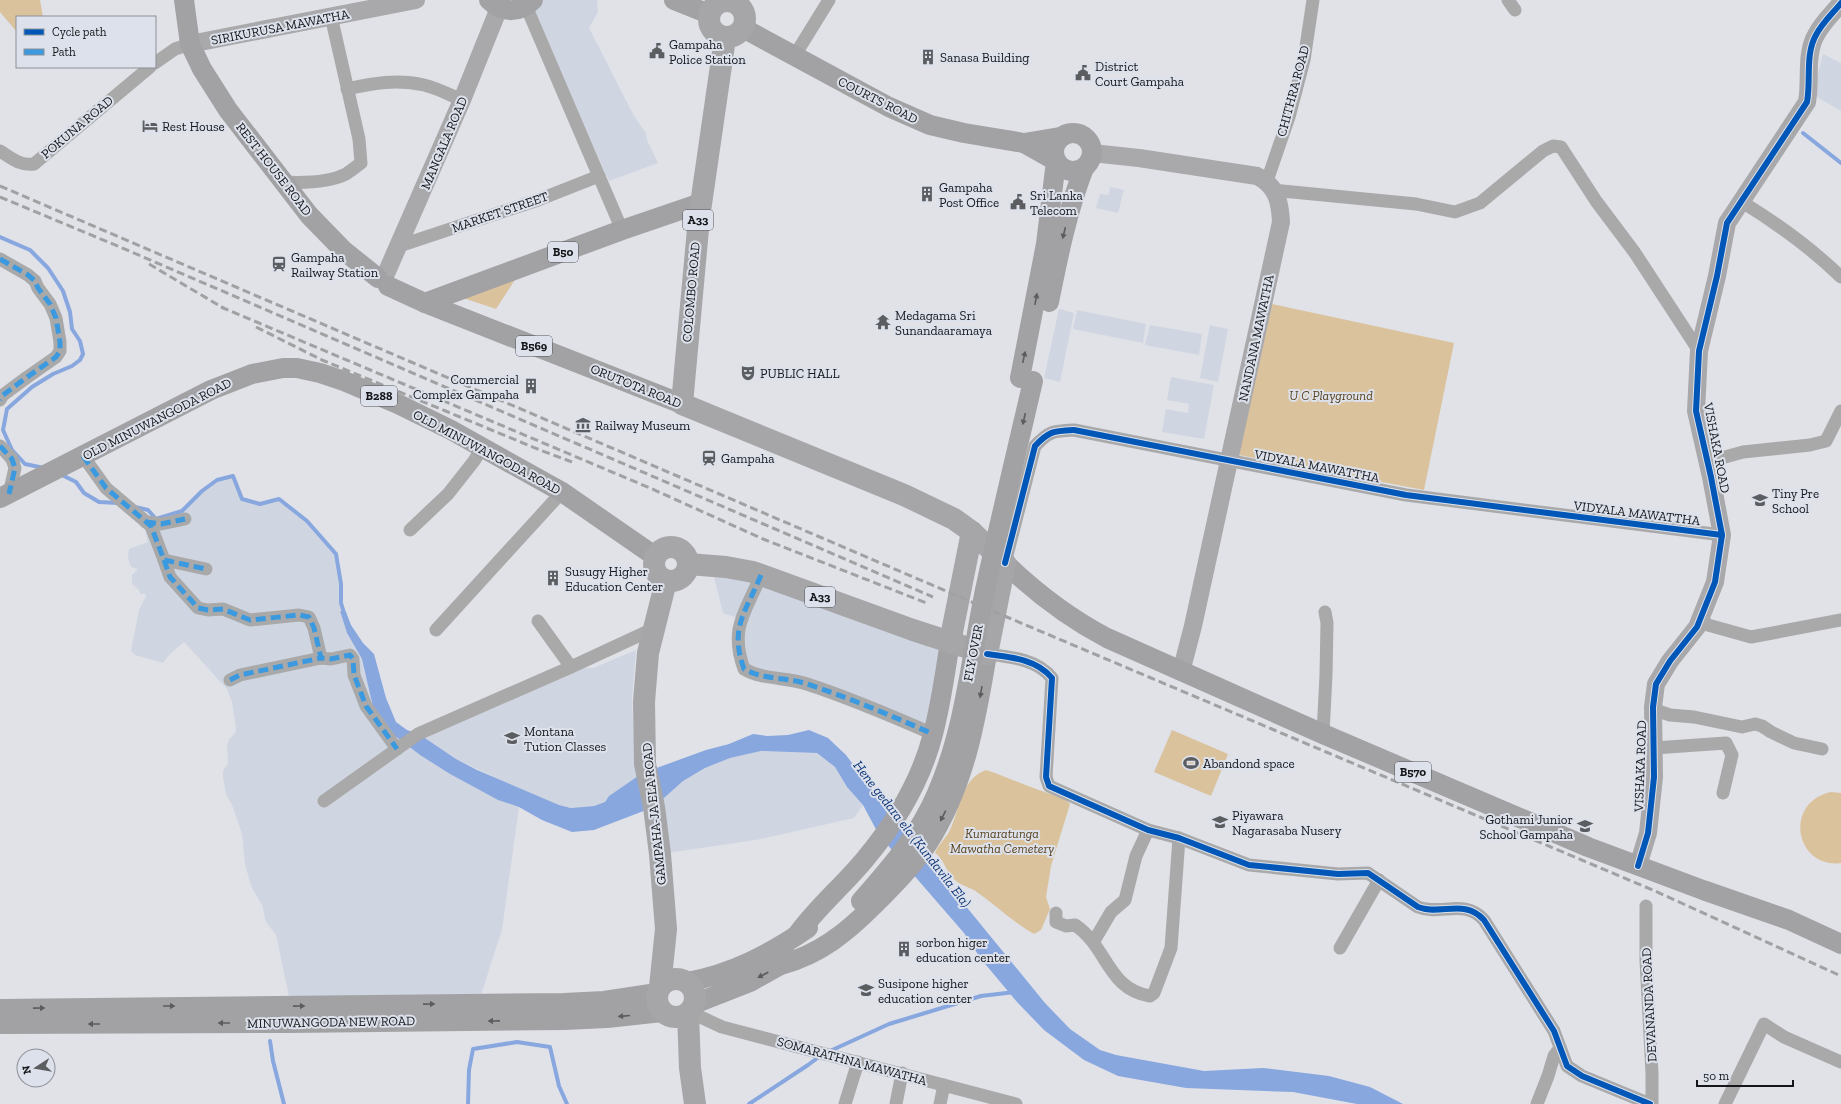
<svg xmlns="http://www.w3.org/2000/svg" width="1841" height="1104" font-family="'Zilla Slab',serif">
  <style>
    .built { fill: #d0d6e1 }
    .green { fill: #dac29d }
    .water { fill: #88a7df }
    .lines { fill: none; stroke-linecap: round; stroke-linejoin: round }
    .stream { stroke: #88a7df; stroke-width: 4 }
    .street { stroke: #a9a9aa; stroke-width: 13 }
    .secondary { stroke: #a9a8aa; stroke-width: 18 }
    .primary { stroke: #a2a2a4; stroke-width: 20 }
    .highway { stroke: #a6a6a9; stroke-width: 22 }
    .rail { stroke: #a0a1a2; stroke-width: 3; stroke-dasharray: 8 4; stroke-linecap: butt }
    .primary-bridge { stroke: #a2a2a4; stroke-width: 20 }
    .quiet { stroke: #3b9adf; stroke-width: 5; stroke-dasharray: 10 5; stroke-linecap: butt }
    .cycleway-casing { stroke: #dce1eb; stroke-width: 8 }
    .cycleway { stroke: #0057b8; stroke-width: 6 }
    .oneway { fill: #5b5c5e }
    .labels { text-anchor: middle; dominant-baseline: central; stroke-width: 4; stroke-linejoin: round; paint-order: stroke }
    .shield { fill: #dce1eb; stroke: #505358; stroke-width: 1 }
    .shield-label { font-size: 12px; font-weight: bold; fill: #141619 }
    .street-label { font-size: 13px; fill: #141619; stroke: #dce1eb }
    .poi-label { font-size: 13px; fill: #141619; stroke: #dce1eb; text-anchor: start }
    .park-label { font-size: 13px; font-style: italic; fill: #5a431d; stroke: #dce1eb }
    .water-label { font-size: 14px; font-style: italic; fill: #0d3478; stroke: #dce1eb }
  </style>
  <rect width="100%" height="100%" fill="#e0e2e8"/>
  <!-- built -->
  <g class="built">
    <path d="M543,0h54l1,12 -9,16 45,88 12,17 1,7 11,23 -49,18 -77,-171z"/>
    <path d="M1823,54l18,9v48l-24,-14 -3,-10z"/>
    <path d="M1110,187l14,3 -6,23 -22,-5 4,-14 9,1z"/>
    <path d="M1059,309l15,4 -14,69 -16,-4z"/>
    <path d="M1077,310l69,14 -3,19 -70,-14z"/>
    <path d="M1150,325l52,9 -3,21 -54,-10z"/>
    <path d="M1210,325l18,4 -10,53 -18,-4z"/>
    <path d="M1171,377l43,8 -10,54 -42,-7 4,-23 22,4 1,-9 -22,-4z"/>
    <path d="M233,476l9,23 18,5 19,-5 28,22 29,33 5,30v19l3,8h-4l7,22 15,26 11,48 28,33 19,15 30,19 48,26 21,7 -17,123 -24,74 -187,2 -15,-71 -10,-13 -4,-17 -10,-17 -7,-23 -3,-31 -10,-29 -6,-11 -3,-17v-6l5,-7 -1,-18 2,-7 6,-6 1,-5 -4,-26 -5,-13 -43,-47 -15,13 -6,8 -28,-8 -4,-4 8,-41 7,-14 -1,-2h-5l-1,-4 -7,-6v-9l6,-6 -7,-2 -3,-9 1,-9 19,-7 -4,-16 12,-7 26,-8 20,-20 15,-11z"/>
    <path d="M711,565l239,77 -17,92 -189,-65 -4,-50 -17,-6z"/>
    <path d="M636,650l-4,50 2,42 4,34 -29,20 -4,6 -11,4 -23,2 -12,-3 -25,-9 -78,-37 -37,-25 152,-67 22,1z"/>
    <path d="M761,751l56,2 18,14 12,20 16,18 -9,13 -98,22 -96,14 -6,-47 29,-26 22,-13 25,-10z"/>
  </g>
  <!-- green -->
  <g class="green">
    <path d="M0,0h40l3,17h-26v15l-17,-20z"/>
    <path d="M520,272l-24,37 -42,-14z"/>
    <path d="M1272,304l182,39 -30,147 -185,-35z"/>
    <path d="M1172,730l56,24 -17,42 -57,-24z"/>
    <path d="M986,770c19,6 37,15 56,21 10,4 20,5 28,13l-19,62 -5,31 4,12 -9,21 -7,4c-22,-12 -39,-30 -60,-44 -6,-3 -14,-5 -19,-10 -9,-8 -11,-21 -20,-27 3,-8 10,-14 14,-21 11,-21 11,-53 37,-62z"/>
    <path d="M1831,792l10,1v70c-46,6 -58,-61 -10,-71z"/>
  </g>
  <!-- water -->
  <path class="water" d="M340,611l6,1 5,13 12,18 11,11 12,44 10,24 11,8 12,4 37,25 21,11 82,35 12,3 23,-2 11,-4 4,-6 29,-20 13,-6 55,-20 23,-6 24,-10 14,2 21,-1 21,-5 19,8 18,17 39,52 44,50 13,20 103,126 25,26 30,21 16,5 88,16 59,-3 66,8 41,11 33,17h-46l-64,-12 -107,-4 -68,-12 -34,-16 -40,-30 -27,-28 -36,-43 -17,-26 -85,-98 -16,-30 -16,-18 -12,-20 -18,-14 -56,-2 -31,7 -25,10 -22,13 -29,26 -60,23 -22,2 -30,-12 -23,-13 -21,-7 -48,-26 -30,-19 -30,-23 -17,-25 -11,-48 -15,-26z"/>
  <g class="lines">
    <!-- stream -->
    <g class="stream">
      <path d="M1803,133l38,30"/>
      <path d="M0,237l30,13 18,18 15,23 7,21 2,17 8,12 3,13 -3,6 -8,6 -19,8 -21,13 -25,22 -4,21 9,20 13,14 19,4"/>
      <path d="M60,474l16,8 8,11 15,9 20,1"/>
      <path d="M135,507l13,3 8,9 26,-8 20,-20 15,-11 16,-4 9,23 18,5 19,-5 28,22 29,33 5,30v19l4,13"/>
      <path d="M270,1041l3,20 11,43"/>
      <path d="M830,1051l59,-27 92,-28 34,-4"/>
      <path d="M468,1104l1,-34 4,-21 44,-7 33,5 9,39 8,18"/>
      <path d="M749,1104l59,-39 12,-9"/>
    </g>
    <!-- street -->
    <g class="street">
      <path d="M1508,0l7,10"/>
      <path d="M526,6l96,224"/>
      <path d="M795,55l34,-55"/>
      <path d="M155,63l20,-14 15,-5"/>
      <path d="M347,89c26,-6 51,-10 77,-4 13,3 26,10 38,15"/>
      <path d="M0,151c11,7 20,15 34,13l116,-97"/>
      <path d="M1267,181l22,-64 15,-57 9,-60"/>
      <path d="M283,182c19,1 45,1 63,-8 5,-3 11,-8 15,-11l-2,-24 -28,-123"/>
      <path d="M1272,190l144,14 39,8 25,-9 63,-52 10,-5 8,1 35,54 39,52 64,98"/>
      <path d="M1742,202c36,22 69,46 99,75"/>
      <path d="M399,246l139,-46 61,-24"/>
      <path d="M0,259l28,16 7,6 3,7 12,16 6,14 4,24v9l-4,6 -30,21 -23,17 -3,5"/>
      <path d="M0,446l12,13 3,9 -6,26"/>
      <path d="M83,456l23,32 45,38 13,34 42,9"/>
      <path d="M1707,462l36,-10 67,-7 16,-4 15,-30"/>
      <path d="M146,522l15,2 24,-5"/>
      <path d="M410,530l38,-36 26,-33 8,-13"/>
      <path d="M164,560l6,17 28,31 10,2 15,-1 27,11 49,-5 10,2 5,11 7,30 10,1 19,-4 3,4 1,16 12,31 31,43"/>
      <path d="M1005,563l30,-117c14,-15 18,-15 39,-16l332,65 316,40"/>
      <path d="M761,575c-15,37 -32,52 -17,94 19,11 43,8 63,15 43,14 85,32 126,50"/>
      <path d="M1701,618l7,7 43,12 90,-17"/>
      <path d="M538,621l33,46"/>
      <path d="M436,630l126,-138"/>
      <path d="M987,654c23,3 50,5 65,24l-6,99 3,9 99,44 31,8 70,27 89,9 30,-1 50,34c23,9 46,-9 66,13l70,111 13,35 15,10 68,28"/>
      <path d="M230,680l10,-5 81,-17"/>
      <path d="M1653,707l5,4 12,4 24,2 48,10 13,-3 7,2 9,6 23,11 28,6"/>
      <path d="M1323,734l3,-59 1,-52 -2,-11"/>
      <path d="M1654,748l72,-5 6,12 -9,38"/>
      <path d="M324,801l94,-67 153,-67 82,-38"/>
      <path d="M1646,906v55l6,112v31"/>
      <path d="M1056,913v9l10,4 9,-1c33,22 32,64 75,71l4,-3 17,-45 8,-110"/>
      <path d="M1094,941l17,-29 14,-12 11,-44 12,-26"/>
      <path d="M1340,948l39,-68"/>
      <path d="M690,1012l32,15 294,77"/>
      <path d="M845,1104l13,-42"/>
      <path d="M896,1104l6,-31"/>
      <path d="M940,1104l4,-19"/>
      <path d="M1537,1104l11,-28 6,-20 6,-8"/>
      <path d="M1725,1104l39,-80 20,13 57,25"/>
    </g>
    <!-- secondary -->
    <g class="secondary">
      <path d="M190,44l226,-44"/>
      <path d="M1092,153l47,5 118,18c20,10 23,26 24,46l-88,404 -12,46"/>
      <path d="M385,276l77,-176 37,-92"/>
      <path d="M1638,866l10,-33 6,-56 -1,-70 3,-23 14,-23 27,-34 18,-45 7,-47 -11,-58 -15,-66 3,-60 18,-75 10,-53 80,-121c4,-21 -2,-48 9,-67 6,-12 17,-22 25,-32"/>
    </g>
    <!-- primary -->
    <g class="primary">
      <path d="M184,0l6,44 12,25 26,41 81,105 34,35 35,28"/>
      <path d="M489,0c14,14 31,13 44,0"/>
      <path d="M674,0l35,14"/>
      <path d="M743,28l146,79 41,18 34,8 60,10 36,-6"/>
      <circle cx="1073" cy="152" r="19"/>
      <path d="M388,286l37,17 257,101"/>
      <path d="M1049,302c9,-45 18,-90 35,-134"/>
      <path d="M425,303l197,-73 79,-27"/>
      <path d="M1020,378l26,-134 10,-83 -32,-18"/>
      <path d="M0,498l211,-108 41,-16 31,-6h14l23,5 24,8 54,23 53,26 111,62 94,65"/>
      <path d="M1005,563c31,30 64,55 102,75l216,96 265,113 115,43 86,30 52,24"/>
      <path d="M797,935c20,-28 47,-50 69,-77 30,-36 55,-77 67,-124 8,-30 12,-61 17,-92"/>
      <path d="M781,965c39,-11 65,-32 93,-60 19,-19 39,-39 54,-62 37,-58 48,-123 59,-189"/>
      <path d="M687,982c45,-8 83,-28 121,-54"/>
      <path d="M694,1004l56,-22 41,-23"/>
      <path d="M0,1009l564,-6 40,-2 53,-8"/>
      <path d="M0,1024l290,-1 274,-3 43,-2 55,-6"/>
    </g>
    <!-- highway -->
    <g class="highway">
      <circle cx="727" cy="19" r="18"/>
      <circle cx="671" cy="564" r="17"/>
      <path d="M688,564l38,3 27,5 160,58 74,24 18,-91 -33,-31 -18,-13 -50,-24 -222,-91 17,-186 26,-180"/>
      <path d="M950,642l22,-110"/>
      <circle cx="676" cy="998" r="19"/>
      <path d="M660,987l6,-58 -6,-75 -6,-47 -9,-43 -1,-62 4,-49 18,-72"/>
      <path d="M688,1013l2,55 5,36"/>
    </g>
    <!-- rail -->
    <g class="rail">
      <path d="M0,186l995,426 660,279 186,85"/>
      <path d="M0,197l120,50 813,350"/>
      <path d="M149,264l76,45"/>
      <path d="M221,307l429,181 113,51 166,65"/>
      <path d="M256,327l66,33 218,90 32,12"/>
    </g>
    <!-- primary-bridge -->
    <path class="primary-bridge" d="M861,901c29,-33 59,-67 76,-108 28,-64 34,-135 48,-203 15,-70 32,-140 48,-209"/>
    <!-- quiet -->
    <g class="quiet">
      <path d="M0,259l28,16 7,6 3,7 12,16 6,14 4,24v9l-4,6 -30,21 -23,17 -3,5"/>
      <path d="M0,446l12,13 3,9 -6,26"/>
      <path d="M83,456l23,32 45,38 13,34 42,9"/>
      <path d="M146,522l15,2 24,-5"/>
      <path d="M164,560l6,17 28,31 10,2 15,-1 27,11 49,-5 10,2 5,11 7,30 10,1 19,-4 3,4 1,16 12,31 31,43"/>
      <path d="M761,575c-15,37 -32,52 -17,94 19,11 43,8 63,15 43,14 85,32 126,50"/>
      <path d="M230,680l10,-5 81,-17"/>
    </g>
    <defs>
      <g id="cycleway">
        <path d="M1005,563l30,-117c14,-15 18,-15 39,-16l332,65 316,40"/>
        <path d="M987,654c23,3 50,5 65,24l-6,99 3,9 99,44 31,8 70,27 89,9 30,-1 50,34c23,9 46,-9 66,13l70,111 13,35 15,10 68,28"/>
        <path d="M1638,866l10,-33 6,-56 -1,-70 3,-23 14,-23 27,-34 18,-45 7,-47 -11,-58 -15,-66 3,-60 18,-75 10,-53 80,-121c4,-21 -2,-48 9,-67 6,-12 17,-22 25,-32"/>
      </g>
    </defs>
    <!-- cycleway casing -->
    <use href="#cycleway" class="cycleway-casing"/>
    <!-- cycleway -->
    <use href="#cycleway" class="cycleway"/>
  </g>
  <!-- one-way arrows -->
  <defs><path id="oneway-solid" d="M-6-.8H1V-3.2L6.5 0L1 3.2V.8H-6Z"/></defs>
  <g class="oneway">
    <use href="#oneway-solid" transform="translate(1064 233) rotate(104)"/>
    <use href="#oneway-solid" transform="translate(1036 299) rotate(-79)"/>
    <use href="#oneway-solid" transform="translate(1024 357) rotate(-78)"/>
    <use href="#oneway-solid" transform="translate(1024 419) rotate(103)"/>
    <use href="#oneway-solid" transform="translate(981 692) rotate(100)"/>
    <use href="#oneway-solid" transform="translate(943 816) rotate(117)"/>
    <use href="#oneway-solid" transform="translate(763 975) rotate(153)"/>
    <use href="#oneway-solid" transform="translate(429 1004) rotate(-1)"/>
    <use href="#oneway-solid" transform="translate(169 1006)"/>
    <use href="#oneway-solid" transform="translate(299 1006) rotate(-1)"/>
    <use href="#oneway-solid" transform="translate(39 1008) rotate(-1)"/>
    <use href="#oneway-solid" transform="translate(624 1016) rotate(175)"/>
    <use href="#oneway-solid" transform="translate(494 1021) rotate(179)"/>
    <use href="#oneway-solid" transform="translate(224 1023) rotate(180)"/>
    <use href="#oneway-solid" transform="translate(94 1024) rotate(180)"/>
  </g>
  <!-- icons -->
  <defs>
    <symbol id="civic-bare" viewBox="-9 -9 18 18"><path d="M-.6-6.5H3V-4.5H.6V-3L4-1V1h2V6H-6V1h2V-1L-.6-3ZM-1.2 2.5V6h2.4V2.5Z" fill="#5b5d61" stroke="#dce1eb" stroke-width="2.5" paint-order="stroke"/></symbol>
    <symbol id="building-bare" viewBox="-9 -9 18 18"><path d="M-4-6H4V6H1V3H-1V6H-4ZM-2.5-4.3h1.7v1.8h-1.7ZM.8-4.3h1.7v1.8H.8ZM-2.5-1h1.7V.8h-1.7ZM.8-1h1.7V.8H.8Z" fill="#5b5d61" stroke="#dce1eb" stroke-width="2.5" paint-order="stroke"/></symbol>
    <symbol id="hotel-bare" viewBox="-9 -9 18 18"><path d="M-6-4.5h1.5V1H6V5H4.5V3h-9V5H-6ZM-4 0a1.8 1.8 0 1 1 3.6 0ZM.5 0V-2.5h3Q6-2.5 6 0Z" fill="#5b5d61" stroke="#dce1eb" stroke-width="2.5" paint-order="stroke"/></symbol>
    <symbol id="station-bare" viewBox="-9 -9 18 18"><path d="M-3-6H3Q5-6 5-4V2Q5 4 3 4L4.5 6H3L1.5 4h-3L-3 6H-4.5L-3 4Q-5 4-5 2V-4Q-5-6-3-6ZM-3.5-4v3h7v-3ZM-3.5 1v1.5H-2V1ZM2 1v1.5H3.5V1Z" fill="#5b5d61" stroke="#dce1eb" stroke-width="2.5" paint-order="stroke"/></symbol>
    <symbol id="temple-bare" viewBox="-9 -9 18 18"><path d="M0-6L5-2H3V0L6.5 2.5H4V6H1.5V3h-3V6H-4V2.5H-6.5L-3 0V-2H-5Z" fill="#5b5d61" stroke="#dce1eb" stroke-width="2.5" paint-order="stroke"/></symbol>
    <symbol id="theatre-bare" viewBox="-9 -9 18 18"><path d="M-5-5.5Q0-4 5-5.5V0Q5 5 0 6Q-5 5-5 0ZM-3.3-2.5H-1v1.5H-3.3ZM1-2.5H3.3v1.5H1ZM-2.8 1Q0 5.5 2.8 1Z" fill="#5b5d61" stroke="#dce1eb" stroke-width="2.5" paint-order="stroke"/></symbol>
    <symbol id="museum-bare" viewBox="-9 -9 18 18"><path d="M0-6L6-3V-2H-6V-3ZM-5-1h2V3h-2ZM-1-1h2V3h-2ZM3-1h2V3H3ZM-6 4H6V6H-6Z" fill="#5b5d61" stroke="#dce1eb" stroke-width="2.5" paint-order="stroke"/></symbol>
    <symbol id="school-bare" viewBox="-9 -9 18 18"><path d="M0-5L7-2L0 1L-7-2ZM-4 1L0 2.5L4 1V4Q0 6-4 4Z" fill="#5b5d61" stroke="#dce1eb" stroke-width="2.5" paint-order="stroke"/></symbol>
    <symbol id="university-bare" viewBox="-9 -9 18 18"><path d="M0-5L7-2L0 1L-7-2ZM-4 1L0 2.5L4 1V4Q0 6-4 4Z" fill="#5b5d61" stroke="#dce1eb" stroke-width="2.5" paint-order="stroke"/></symbol>
    <symbol id="stadium-bare" viewBox="-9 -9 18 18"><path d="M0-5a6.5 5 0 1 0 0 10a6.5 5 0 1 0 0-10ZM-3.5-1.8h7v3.6h-7Z" fill="#5b5d61" stroke="#dce1eb" stroke-width="2.5" paint-order="stroke"/></symbol>
  </defs>
  <g fill-rule="evenodd">
    <use href="#civic-bare" x="646" y="40" width="22" height="22"/>
    <use href="#building-bare" x="917" y="46" width="22" height="22"/>
    <use href="#civic-bare" x="1072" y="62" width="22" height="22"/>
    <use href="#hotel-bare" x="139" y="115" width="22" height="22"/>
    <use href="#building-bare" x="916" y="183" width="22" height="22"/>
    <use href="#civic-bare" x="1007" y="191" width="22" height="22"/>
    <use href="#station-bare" x="268" y="253" width="22" height="22"/>
    <use href="#temple-bare" x="872" y="311" width="22" height="22"/>
    <use href="#theatre-bare" x="737" y="362" width="22" height="22"/>
    <use href="#building-bare" x="520" y="375" width="22" height="22"/>
    <use href="#museum-bare" x="572" y="414" width="22" height="22"/>
    <use href="#station-bare" x="698" y="447" width="22" height="22"/>
    <use href="#school-bare" x="1749" y="489" width="22" height="22"/>
    <use href="#building-bare" x="542" y="567" width="22" height="22"/>
    <use href="#university-bare" x="501" y="727" width="22" height="22"/>
    <use href="#stadium-bare" x="1180" y="752" width="22" height="22"/>
    <use href="#school-bare" x="1209" y="811" width="22" height="22"/>
    <use href="#school-bare" x="1574" y="815" width="22" height="22"/>
    <use href="#building-bare" x="893" y="938" width="22" height="22"/>
    <use href="#school-bare" x="855" y="979" width="22" height="22"/>
  </g>
  <g class="labels">
    <!-- shield labels -->
    <g class="shield">
      <rect x="683" y="210" width="30" height="20" rx="3"/>
      <rect x="548" y="242" width="30" height="20" rx="3"/>
      <rect x="516" y="336" width="36" height="20" rx="3"/>
      <rect x="361" y="386" width="36" height="20" rx="3"/>
      <rect x="805" y="587" width="30" height="20" rx="3"/>
      <rect x="1395" y="762" width="36" height="20" rx="3"/>
    </g>
    <g class="shield-label">
      <text x="698" y="220">A33</text>
      <text x="563" y="252">B50</text>
      <text x="534" y="346">B569</text>
      <text x="379" y="396">B288</text>
      <text x="820" y="597">A33</text>
      <text x="1413" y="772">B570</text>
    </g>
    <!-- street labels -->
    <g class="street-label">
      <text transform="translate(280 27) rotate(-11)">SIRIKURUSA MAWATHA</text>
      <text transform="translate(1293 91) rotate(-75)">CHITHRA ROAD</text>
      <text transform="translate(878 100) rotate(27)">COURTS ROAD</text>
      <text transform="translate(77 127) rotate(-40)">POKUNA ROAD</text>
      <text transform="translate(444 143) rotate(-67)">MANGALA ROAD</text>
      <text transform="translate(274 169) rotate(52)">REST HOUSE ROAD</text>
      <text transform="translate(500 212) rotate(-19)">MARKET STREET</text>
      <text transform="translate(691 292) rotate(-85)">COLOMBO ROAD</text>
      <text transform="translate(1256 338) rotate(-78)">NANDANA MAWATHA</text>
      <text transform="translate(636 386) rotate(22)">ORUTOTA ROAD</text>
      <text transform="translate(157 419) rotate(-27)">OLD MINUWANGODA ROAD</text>
      <text transform="translate(1717 448) rotate(79)">VISHAKA ROAD</text>
      <text transform="translate(487 452) rotate(28)">OLD MINUWANGODA ROAD</text>
      <text transform="translate(1317 466) rotate(11)">VIDYALA MAWATTHA</text>
      <text transform="translate(1637 513) rotate(7)">VIDYALA MAWATTHA</text>
      <text transform="translate(973 653) rotate(-79)">FLY OVER</text>
      <text transform="translate(1640 766) rotate(-88)">VISHAKA ROAD</text>
      <text transform="translate(654 814) rotate(-96)">GAMPAHA-JA ELA ROAD</text>
      <text transform="translate(1649 1005) rotate(-93)">DEVANANDA ROAD</text>
      <text transform="translate(331 1022) rotate(-1)">MINUWANGODA NEW ROAD</text>
      <text transform="translate(852 1061) rotate(15)">SOMARATHNA MAWATHA</text>
    </g>
    <!-- poi labels -->
    <g class="poi-label">
      <text x="669" y="44">Gampaha<tspan x="669" dy="15">Police Station</tspan></text>
      <text x="940" y="57">Sanasa Building</text>
      <text x="1095" y="66">District<tspan x="1095" dy="15">Court Gampaha</tspan></text>
      <text x="162" y="126">Rest House</text>
      <text x="939" y="187">Gampaha<tspan x="939" dy="15">Post Office</tspan></text>
      <text x="1030" y="195">Sri Lanka<tspan x="1030" dy="15">Telecom</tspan></text>
      <text x="291" y="257">Gampaha<tspan x="291" dy="15">Railway Station</tspan></text>
      <text x="895" y="315">Medagama Sri<tspan x="895" dy="15">Sunandaaramaya</tspan></text>
      <text x="760" y="373">PUBLIC HALL</text>
      <text x="519" y="379" text-anchor="end">Commercial<tspan x="519" dy="15">Complex Gampaha</tspan></text>
      <text x="595" y="425">Railway Museum</text>
      <text x="721" y="458">Gampaha</text>
      <text x="1772" y="493">Tiny Pre<tspan x="1772" dy="15">School</tspan></text>
      <text x="565" y="571">Susugy Higher<tspan x="565" dy="15">Education Center</tspan></text>
      <text x="524" y="731">Montana<tspan x="524" dy="15">Tution Classes</tspan></text>
      <text x="1203" y="763">Abandond space</text>
      <text x="1232" y="815">Piyawara<tspan x="1232" dy="15">Nagarasaba Nusery</tspan></text>
      <text x="1573" y="819" text-anchor="end">Gothami Junior<tspan x="1573" dy="15">School Gampaha</tspan></text>
      <text x="916" y="942">sorbon higer<tspan x="916" dy="15">education center</tspan></text>
      <text x="878" y="983">Susipone higher<tspan x="878" dy="15">education center</tspan></text>
    </g>
    <!-- park labels -->
    <g class="park-label">
      <text x="1331" y="395">U C Playground</text>
      <text x="1002" y="833">Kumaratunga<tspan x="1002" dy="15">Mawatha Cemetery</tspan></text>
    </g>
    <!-- water labels -->
    <g class="water-label">
      <text transform="translate(912 834) rotate(52)">Hene gedara ela (Kundavila Ela)</text>
    </g>
  </g>
  <!-- legend -->
  <rect x="16" y="16" width="140" height="52" fill="#dce1eb" stroke="#8c9097"/>
  <rect x="24" y="29" width="20" height="6" fill="#0057b8" stroke="#8c9097"/>
  <text x="52" y="36" font-size="12" fill="#141619">Cycle path</text>
  <rect x="24" y="49" width="20" height="6" fill="#3b9adf" stroke="#8c9097"/>
  <text x="52" y="56" font-size="12" fill="#141619">Path</text>
  <!-- north arrow -->
  <g transform="translate(36 1068) rotate(258)"><circle r="19" fill="#dce1eb" stroke="#8c9097"/>
  <path d="M0-3L7 15L0 10L-7 15Z" fill="#5b5d61"/>
  <text y="-6" font-size="11" font-weight="bold" text-anchor="middle" fill="#141619">N</text>
  </g>
  <!-- scale -->
  <path d="M1697 1080v6h96v-6" fill="none" stroke="#141619" stroke-width="2"/>
  <text x="1703" y="1080" font-size="12" fill="#141619" stroke="#dce1eb" stroke-width="3" paint-order="stroke">50 m</text>
</svg>
